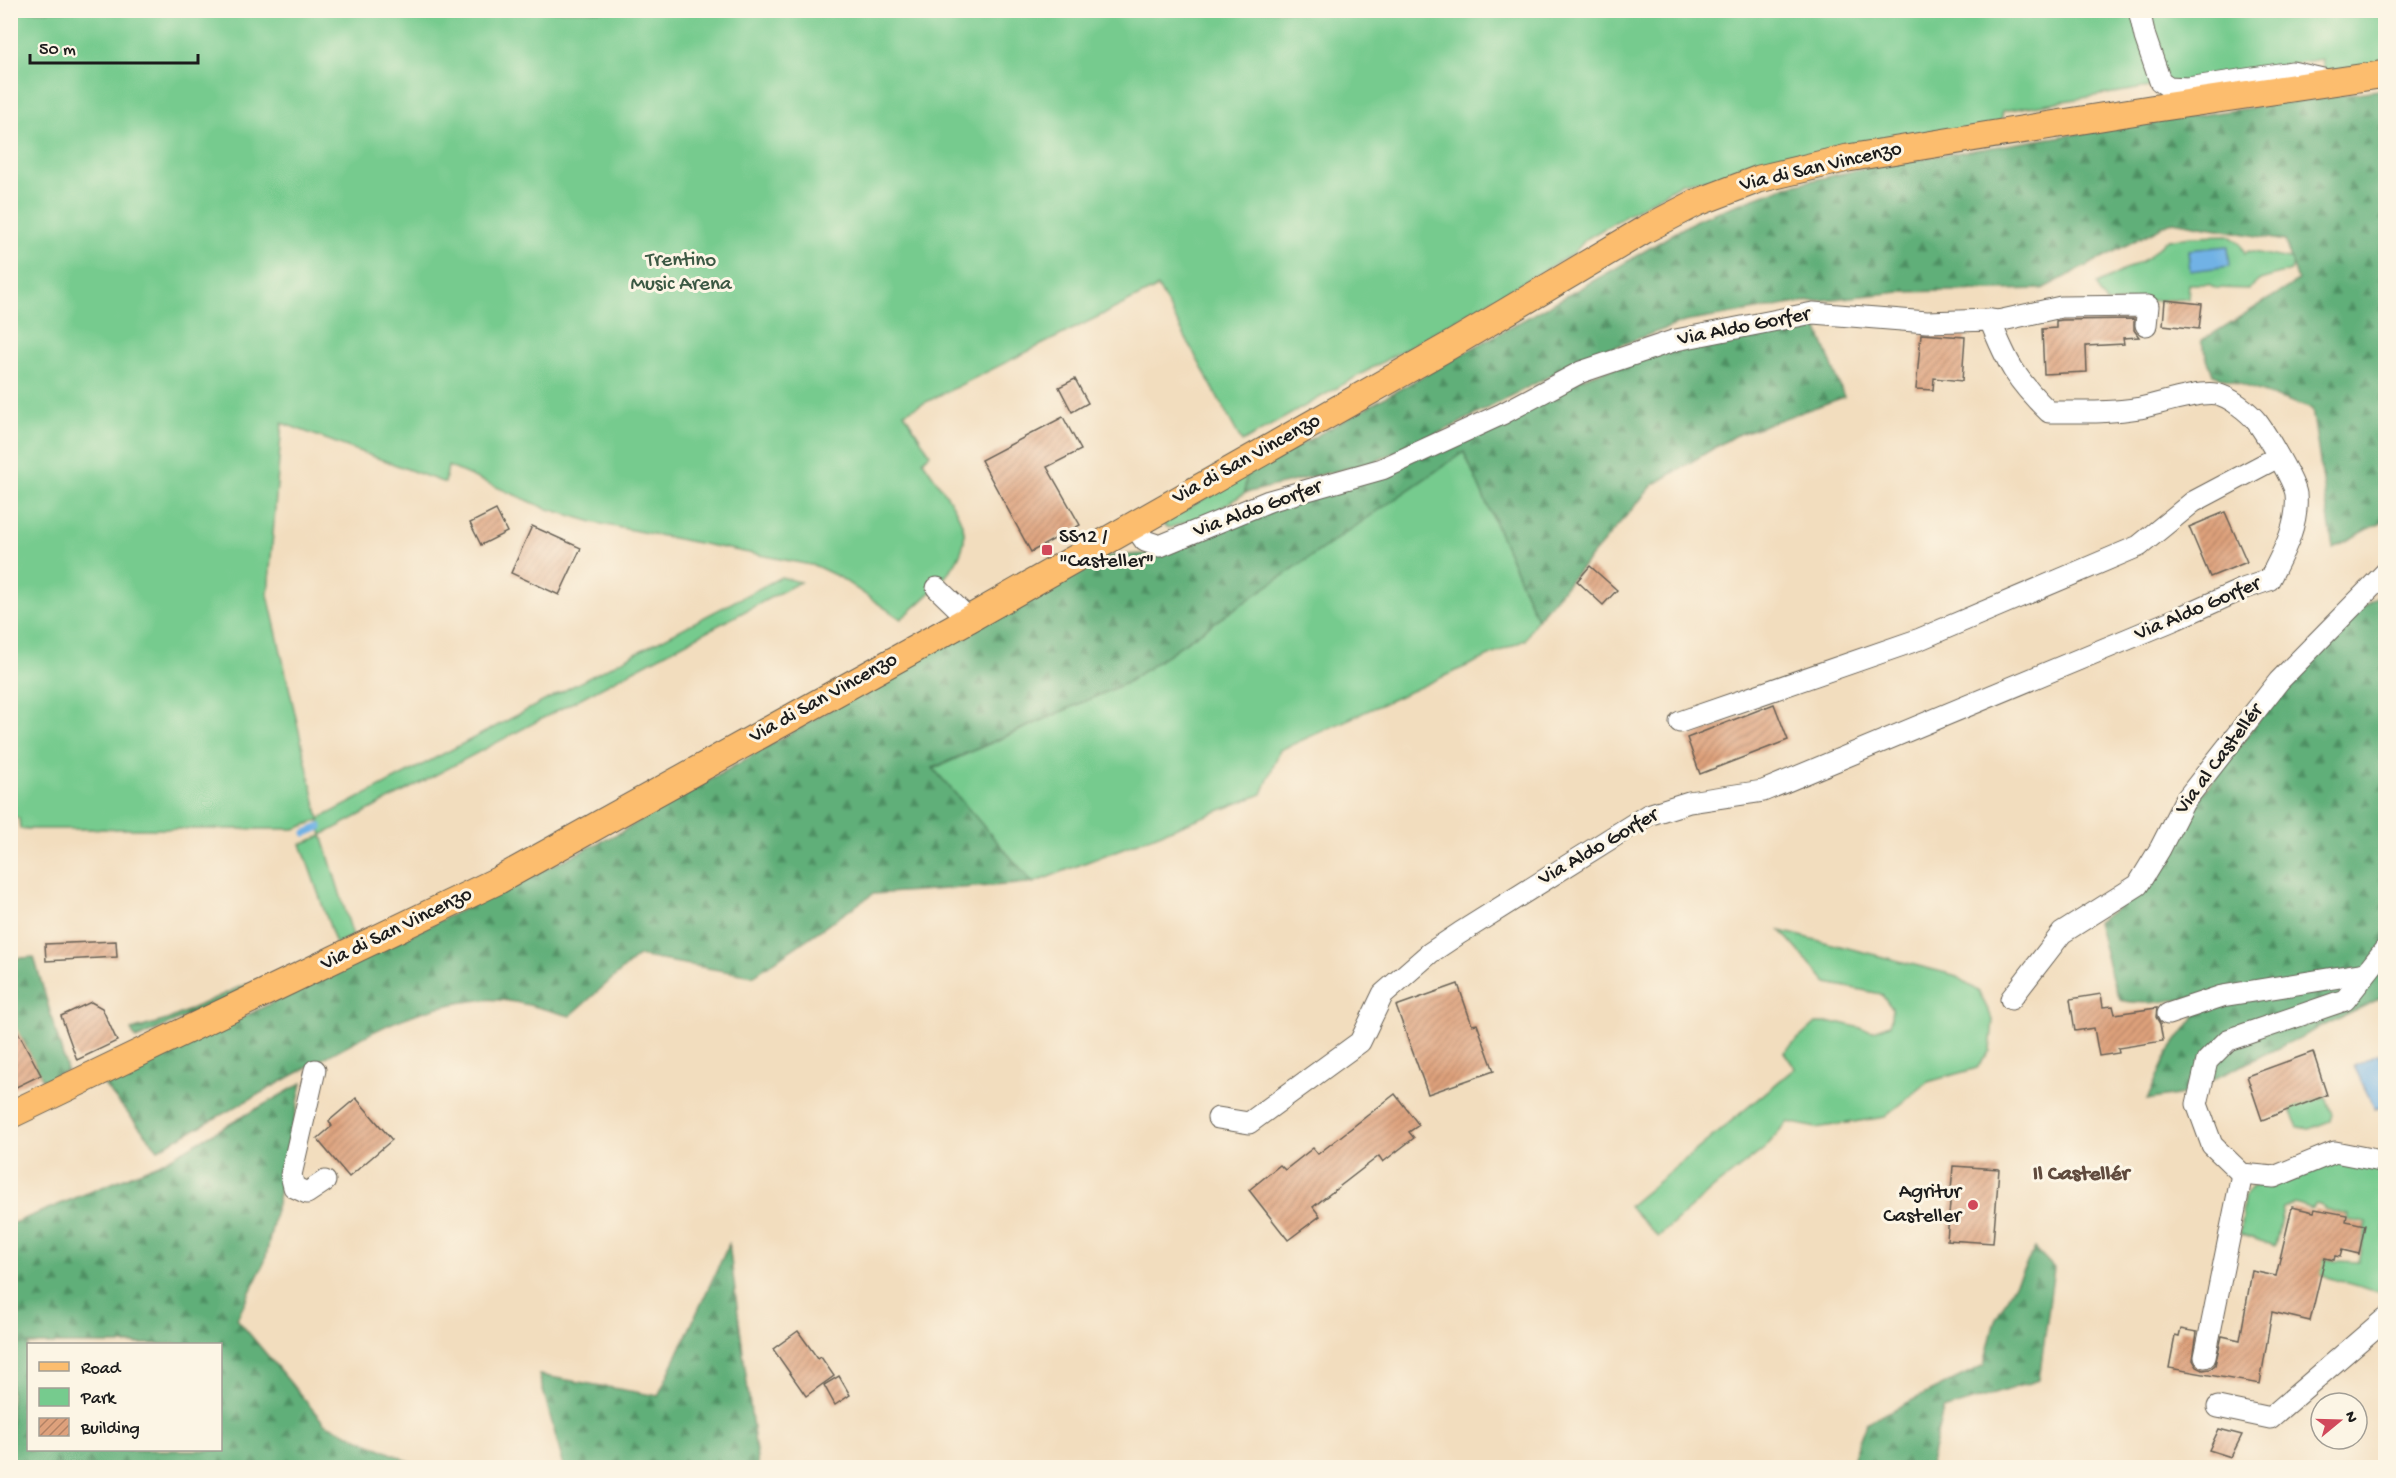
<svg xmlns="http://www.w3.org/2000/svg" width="2396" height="1478" font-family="'Gochi Hand',sans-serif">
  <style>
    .green { fill: #76cb8e; stroke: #497455; stroke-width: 1.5 }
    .forest { fill: url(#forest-firs); stroke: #3e664a; stroke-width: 1.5; fill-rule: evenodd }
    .water { fill: #71b2e5; stroke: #466780; stroke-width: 1.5 }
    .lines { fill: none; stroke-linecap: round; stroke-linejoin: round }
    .stream { stroke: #71b2e5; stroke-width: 7 }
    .building { fill: url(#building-hatch) }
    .minor-casing { stroke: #676055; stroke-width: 23 }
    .major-casing { stroke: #676055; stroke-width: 29 }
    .minor { stroke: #fff; stroke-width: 21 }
    .major { stroke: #fcbd6e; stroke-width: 27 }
    .poi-dot { fill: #d1495b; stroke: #fcf5e5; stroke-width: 2 }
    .labels { text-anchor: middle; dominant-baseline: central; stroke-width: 6; stroke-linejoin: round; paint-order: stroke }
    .street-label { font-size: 21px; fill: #1c1c1c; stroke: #fcf5e5 }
    .park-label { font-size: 21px; fill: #3c5944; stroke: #fcf5e5 }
    .poi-label { font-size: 21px; fill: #1c1c1c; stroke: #fcf5e5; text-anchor: start }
    .neighbourhood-label { font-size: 22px; font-weight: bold; fill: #604b3e; stroke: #fcf5e5 }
  </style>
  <defs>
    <pattern id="forest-firs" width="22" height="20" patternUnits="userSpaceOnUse" patternTransform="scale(1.5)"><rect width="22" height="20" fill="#60af79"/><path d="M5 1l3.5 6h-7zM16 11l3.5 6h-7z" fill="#4e8e62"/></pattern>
    <pattern id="building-hatch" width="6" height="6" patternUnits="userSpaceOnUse" patternTransform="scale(1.5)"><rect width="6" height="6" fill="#dea17c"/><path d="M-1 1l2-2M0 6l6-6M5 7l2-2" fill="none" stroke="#b38265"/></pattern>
  </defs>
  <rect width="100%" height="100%" fill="#fcf5e5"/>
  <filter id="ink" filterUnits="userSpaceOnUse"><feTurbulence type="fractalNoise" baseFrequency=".0167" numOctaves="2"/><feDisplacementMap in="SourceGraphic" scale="12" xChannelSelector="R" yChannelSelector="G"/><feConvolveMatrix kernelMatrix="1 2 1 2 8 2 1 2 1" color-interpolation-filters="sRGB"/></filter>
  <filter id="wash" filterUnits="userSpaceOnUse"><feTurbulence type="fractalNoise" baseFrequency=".008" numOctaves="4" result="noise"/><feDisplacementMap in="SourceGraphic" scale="24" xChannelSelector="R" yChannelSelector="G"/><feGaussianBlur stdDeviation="1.35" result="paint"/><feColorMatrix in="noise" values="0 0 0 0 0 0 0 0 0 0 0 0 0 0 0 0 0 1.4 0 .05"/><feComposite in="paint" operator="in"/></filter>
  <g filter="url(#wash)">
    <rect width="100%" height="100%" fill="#f2ddbe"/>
    <!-- green -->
    <g class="green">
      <path d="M2385,10l1,54 -61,11 -3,-16 -319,52 -2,11 -292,66 -4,-9 -23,4 -96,56 -12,14 -332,189 -84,-155 -254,126 26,41 -7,7c13,20 31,41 39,63 14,34 -39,76 -61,95l-62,-42 -23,-11 -220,-43 -51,-15 -97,-42 -3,17 -163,-60 -14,172 51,224 462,-242 19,5 -478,253 31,101 -17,8 -35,-100 21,-8 -3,-16 -24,9h-275l-1,-11 -8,-1 -1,-806z"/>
      <path d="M2229,235l11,9 5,9 4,-2 45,9 -3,11 -31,9 -11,9 -34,-1 -6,-4h-20l-1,15 -81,4 -7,-9 -3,-10 51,-26 16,-17 26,-5z"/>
      <path d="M1464,451l73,168 -12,21 -245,110 -18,44 -229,89 -100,-114 193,-86z"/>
      <path d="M1246,475l-1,18 -34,21 -42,14 -5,-3 -1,-3z"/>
      <path d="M1781,931l173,44 25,17 14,28 -3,31 -13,17 -49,14 -43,35 -69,11 -28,-6 -24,27 -49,38 -57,50 -29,-31 166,-138 -11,-16 32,-29h25l32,8 17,-6 2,-17 -11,-14 -54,-11z"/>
      <path d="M2324,1097l3,2 5,15 -2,7 -21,8 -11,-2 -9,-19z"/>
      <path d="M2337,1159l48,12v123l-104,-30 4,-16 51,13 23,1 8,-39 -19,-3 1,-5 -24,-6 -4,-4 -5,-1 -4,5 -18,-6 -11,5 -8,38 -35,-12 4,-37 8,-10 41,-9z"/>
    </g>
    <!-- forest -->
    <g class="forest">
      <path d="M2385,89v431l-52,28 -21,-139 -99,-34 -12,-34 97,-60 -13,-40 -112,-20 -131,68 -142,3 -96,10 -120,20 -102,37 -128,67 -80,36 -129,31 1,-18 372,-208 80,-48 86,-32 94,-22 301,-47z"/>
      <path d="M1815,321l29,76 -110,39 -81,49 -116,134 -73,-167 -338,231 -193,85 100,115 -160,11 -120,82 -115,-20 -68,60c-28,-7 -60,-19 -90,-16 -70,6 -121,39 -181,72 -47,26 -94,52 -141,77l-54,-64 517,-253 320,-187 164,-89 60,-3 423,-177 91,-30z"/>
      <path d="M2385,592v404l-202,98 -36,6 21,-47 31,-42 -6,-14c-24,4 -49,9 -73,3l-8,-21 -15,-57 50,-35 52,-88 126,-167z"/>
      <path d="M34,957l33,113 -23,12 -24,-46 -9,-6v-71z"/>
      <path d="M246,984l3,5 -113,50 -5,-9 36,-10z"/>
      <path d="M302,1083l-37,178 -28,58 87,104 97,44 -410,1v-244l148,-60zM28,1344h192v106h-192z"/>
      <path d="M729,1244l29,223h-194l-25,-92 119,21z"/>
      <path d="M2035,1248l19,20 -15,112 -96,30 -14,57h-80l17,-44 118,-58 11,-45z"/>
    </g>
    <!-- water -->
    <g class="water">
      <path d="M2228,246l2,20 -40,5 -2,-21z"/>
      <path d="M2378,1054l7,15v35l-10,5 -21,-43z"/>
    </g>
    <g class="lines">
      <!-- stream -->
      <path class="stream" d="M306,833l14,-6"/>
    </g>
    <g id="blocks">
      <!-- building -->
      <g class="building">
        <path d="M2165,300l37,4 -3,25 -36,-4z"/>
        <path d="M2134,319v11l5,7 -16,1 1,6 -38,2 1,26 -43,2 -2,-45 14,-1v-7l6,-1z"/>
        <path d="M1921,334l44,3 -3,44 -28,-3 -1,12 -17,-1z"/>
        <path d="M1075,379l13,24 -16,9 -13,-25z"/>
        <path d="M1063,417l18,33 -34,17 33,58 -49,27 -50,-92z"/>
        <path d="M496,510l11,22 -26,13 -11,-22z"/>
        <path d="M2225,512l22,50 -37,15 -21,-50z"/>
        <path d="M532,526l49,22 -22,47 -48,-22z"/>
        <path d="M1590,566l27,24 -14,15 -26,-24z"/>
        <path d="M1774,704l14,36 -88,34 -13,-36z"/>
        <path d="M116,941l1,16 -71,4 -1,-17z"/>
        <path d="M1458,984l14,41 5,-1 17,47 -66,23 -32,-88z"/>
        <path d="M2101,994l2,13 10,-1 2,8 42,-6 -1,9 4,7 3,17 -45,7 1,5 -20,3 -5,-28 -19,3 -5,-32z"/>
        <path d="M91,1002l11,6 15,33 -40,19 -16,-44z"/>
        <path d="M10,1017l31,58 -31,15z"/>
        <path d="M2313,1052l14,43 -65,25 -15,-44z"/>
        <path d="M1395,1094l24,31 -10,7 5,6 -31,24 -4,-6 -66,51 7,9 -32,24 -39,-50 31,-25 5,5 28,-22 5,6z"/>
        <path d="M356,1098l36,42 -43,37 -32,-38 15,-13 -3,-5z"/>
        <path d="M1953,1166l46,3 -6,74 -46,-3z"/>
        <path d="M2292,1207l22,5 1,-3 32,6 -1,6 19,4 -6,29 -17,-4 -2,7 -5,-1 -1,4 -9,-2 -15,63 -38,-9 -12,72 -91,-16 6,-32 4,1 2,-8 16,3 -4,28 4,7 6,3 7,-1 5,-4 7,-29 18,4 12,-69 24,5z"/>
        <path d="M798,1331l20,28 3,-2 13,19 -28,20 -33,-47z"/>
        <path d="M839,1376l11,19 -15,10 -11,-20z"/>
        <path d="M2219,1429l23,6 -11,22 -22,-7z"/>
      </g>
    </g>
  </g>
  <g filter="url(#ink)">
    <use href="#blocks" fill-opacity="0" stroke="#676055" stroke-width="1.5"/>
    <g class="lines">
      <defs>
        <g id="minor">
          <path d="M2139,10l6,27 15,44 9,6 19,1 104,-16 35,8"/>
          <path d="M1990,320l8,1 63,-14 87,-1 -2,19"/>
          <path d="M1133,524l12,17 15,5 109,-45 113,-32 120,-55 79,-42 95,-32 137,-27 114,9 63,-2c17,43 26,60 59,92 31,0 61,1 91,-4 20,-4 57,-17 76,-14 13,2 33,18 41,28 9,12 37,59 39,72 3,31 -13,59 -27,86l-26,9 -67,30 -413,172 -74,11 -41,13 -188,118 -30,20 -47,41 -23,48 -111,81 -31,-5"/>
          <path d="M937,588l32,31"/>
          <path d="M1680,722l240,-83 219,-93 54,-44 85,-45"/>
          <path d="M2386,948l-41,52 -117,40 -21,21 -10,43 15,41 30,29 32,3 61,-25 51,10"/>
          <path d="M2011,999l51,-66 76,-48 22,-36 24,-47 95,-121 107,-109"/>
          <path d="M2168,1014l54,-18 143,-23"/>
          <path d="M315,1070l-24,105 3,12 13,6 18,-12"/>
          <path d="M2205,1357l37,-183"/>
          <path d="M2218,1407l52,11 116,-100"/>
        </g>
        <path id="major" d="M10,1115l489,-235 470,-261 480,-273 195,-116 52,-27 63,-24 89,-21 302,-49 236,-35"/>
      </defs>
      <!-- minor casing -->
      <use href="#minor" class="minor-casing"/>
      <!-- major casing -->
      <use href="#major" class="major-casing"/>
      <!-- minor -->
      <use href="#minor" class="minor"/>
      <!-- major -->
      <use href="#major" class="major"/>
    </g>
  </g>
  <!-- markers -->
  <g class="poi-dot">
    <rect x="1041" y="544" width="12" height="12" rx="3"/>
    <circle cx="1973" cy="1205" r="6"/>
  </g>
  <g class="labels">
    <!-- street labels -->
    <g class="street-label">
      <text transform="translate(1821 168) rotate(-13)">Via di San Vincenzo</text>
      <text transform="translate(1744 328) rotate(-11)">Via Aldo Gorfer</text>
      <text transform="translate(1247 460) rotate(-29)">Via di San Vincenzo</text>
      <text transform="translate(1258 510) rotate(-20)">Via Aldo Gorfer</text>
      <text transform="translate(2198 610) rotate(-23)">Via Aldo Gorfer</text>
      <text transform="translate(824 699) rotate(-29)">Via di San Vincenzo</text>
      <text transform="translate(2220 760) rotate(-53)">Via al Castellér</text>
      <text transform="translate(1599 848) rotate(-30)">Via Aldo Gorfer</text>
      <text transform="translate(397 930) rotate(-26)">Via di San Vincenzo</text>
    </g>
    <!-- park labels -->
    <g class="park-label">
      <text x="681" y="261">Trentino<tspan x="681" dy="24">Music Arena</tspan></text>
    </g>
    <!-- poi labels -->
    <g class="poi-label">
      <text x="1059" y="538">SS12 /<tspan x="1059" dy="24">"Casteller"</tspan></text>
      <text x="1961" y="1193" text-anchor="end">Agritur<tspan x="1961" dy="24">Casteller</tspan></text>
    </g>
    <!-- neighbourhood labels -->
    <g class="neighbourhood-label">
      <text x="2081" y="1175">Il Castellér</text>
    </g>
  </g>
  <!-- margin -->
  <rect width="2396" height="1478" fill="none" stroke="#fcf5e5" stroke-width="36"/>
  <!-- legend -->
  <rect x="27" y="1343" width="195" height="108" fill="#fcf5e5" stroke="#a29e95" stroke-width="1.5"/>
  <rect x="39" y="1362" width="30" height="9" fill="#fcbd6e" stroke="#a29e95" stroke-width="1.5"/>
  <text x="81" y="1373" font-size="18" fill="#1c1c1c">Road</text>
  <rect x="39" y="1388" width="30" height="18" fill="#76cb8e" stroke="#a29e95" stroke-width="1.5"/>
  <text x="81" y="1403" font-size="18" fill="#1c1c1c">Park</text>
  <rect x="39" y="1418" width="30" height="18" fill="url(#building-hatch)" stroke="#a29e95" stroke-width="1.5"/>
  <text x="81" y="1433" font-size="18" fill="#1c1c1c">Building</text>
  <!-- north arrow -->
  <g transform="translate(2339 1421) rotate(71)"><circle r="28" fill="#fcf5e5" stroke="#a29e95" stroke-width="1.5"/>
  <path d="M0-4.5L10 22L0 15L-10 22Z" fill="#d1495b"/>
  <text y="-9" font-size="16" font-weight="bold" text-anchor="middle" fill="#1c1c1c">N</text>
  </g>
  <!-- scale -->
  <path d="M30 54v9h168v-9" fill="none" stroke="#1c1c1c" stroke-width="3"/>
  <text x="39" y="54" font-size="18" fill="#1c1c1c" stroke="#fcf5e5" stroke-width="4.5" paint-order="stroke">50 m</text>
</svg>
